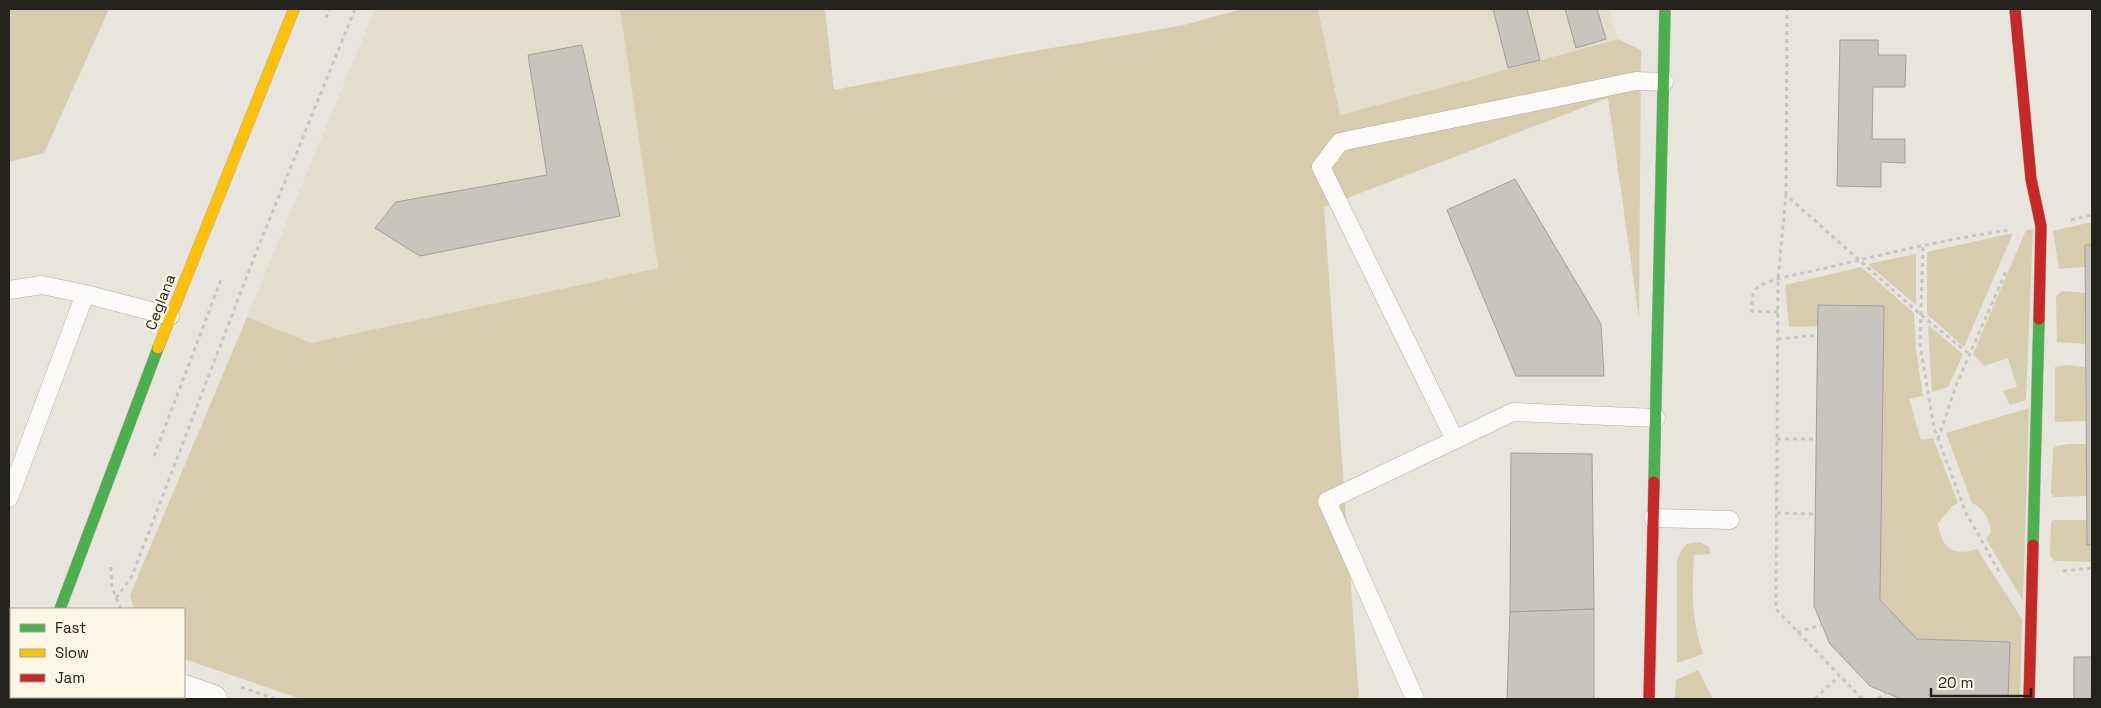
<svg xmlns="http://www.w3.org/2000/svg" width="2101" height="708" font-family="'Space Grotesk',sans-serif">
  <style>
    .built { fill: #e3decc }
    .green { fill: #d6cdaf }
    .building { fill: #c7c5be; stroke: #a09f98 }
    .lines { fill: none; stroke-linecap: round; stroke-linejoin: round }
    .lane-casing { stroke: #afaca5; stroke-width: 19 }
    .street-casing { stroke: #afaca5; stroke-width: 29 }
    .fast-casing { stroke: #afaca5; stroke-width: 12 }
    .slow-casing { stroke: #afaca5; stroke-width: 12 }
    .jam-casing { stroke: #afaca5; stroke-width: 12 }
    .path { stroke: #c5c5c2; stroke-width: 3; stroke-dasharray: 4 4; stroke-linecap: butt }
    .lane { stroke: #fcfbfa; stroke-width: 18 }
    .street { stroke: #fcfbfa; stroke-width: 28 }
    .fast { stroke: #4caf50; stroke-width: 11 }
    .slow { stroke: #ffc107; stroke-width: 11 }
    .jam { stroke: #c62828; stroke-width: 11 }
    .labels { text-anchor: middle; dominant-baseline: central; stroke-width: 4.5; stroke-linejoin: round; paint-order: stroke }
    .street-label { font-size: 15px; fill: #24221c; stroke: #fbf6e5 }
  </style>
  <rect width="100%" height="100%" fill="#e8e5dc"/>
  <!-- built -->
  <g class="built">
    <path d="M375,9h245l39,259 -348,75 -64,-26z"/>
    <path d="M1318,9h291l9,30 -279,76z"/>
  </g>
  <!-- green -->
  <g class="green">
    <path d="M9,9h100l-65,144 -35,9z"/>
    <path d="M620,9h205l9,81 177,-35 173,-30 58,-16h76l22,106 278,-76 23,11 -2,269 -31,-221 -284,109 35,492h-1058l-117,-40v-50h-50l-4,-14 117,-278 64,26 347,-75z"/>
    <path d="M2092,222v23h-7v22l-26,2 -6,-38z"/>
    <path d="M2033,229l-7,171 -16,5 -7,-14 14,-4 -9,-29 -24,8 -11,-12 53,-124z"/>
    <path d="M2013,233l-49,114 -37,-33v-62z"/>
    <path d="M1916,254v51l-48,-41z"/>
    <path d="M1861,267l53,46 2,36 7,47 -14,3 12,41 12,-2 25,65 -6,3 -14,17c3,25 15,34 39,26l45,70 -2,80h-12l2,-57 -93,-3 -37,-39 4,-294 -66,-1v21l-29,1 -4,-42z"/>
    <path d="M2062,291l23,2v51l-28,-2 -1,-46z"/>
    <path d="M1928,325l35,29 -15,33 -16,5z"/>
    <path d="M2066,365l19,2 1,54 -31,1v-55z"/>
    <path d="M2029,408l-6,193 -37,-62 5,-7c-3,-14 -6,-23 -19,-29l-26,-70z"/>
    <path d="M2069,444h17l1,52 -33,1 -3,-3 2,-45 3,-3z"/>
    <path d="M2053,520h34v25h5v17l-37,-1 -5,-6 1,-32z"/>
    <path d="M1700,542l9,5 2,7 -17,1c-2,38 -3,62 9,99l-26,9v-103l5,-11 5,-5z"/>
    <path d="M1698,670l15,29h-38l1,-19z"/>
  </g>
  <!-- building -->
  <g class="building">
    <path d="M1493,9h34l13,51 -32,8z"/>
    <path d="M1565,9h32l9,30 -30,9z"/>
    <path d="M1840,40h38v15h28l-1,32h-32l-1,52h33v24l-24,-1v25l-44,-1z"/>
    <path d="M582,45l38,171 -200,40 -45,-28 21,-26 151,-27 -19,-120z"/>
    <path d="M1515,179l86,145 3,52h-88l-69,-166z"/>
    <path d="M2085,245h7v300h-5z"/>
    <path d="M1818,305l66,1 -4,294 37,39 93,3 -2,57h-107l-31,-13 -40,-42 -16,-38z"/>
    <path d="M1511,453l81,1 2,155 -84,3z"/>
    <path d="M1594,609v90h-87l3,-87z"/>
    <path d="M2074,657h18l-1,42h-17z"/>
  </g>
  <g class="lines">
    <defs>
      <g id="lane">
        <path d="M9,290l33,-5 43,9 -76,204"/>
        <path d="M85,294l85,22"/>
        <path d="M1455,440l-134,-273 19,-25 296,-61 28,1"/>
        <path d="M1653,518l77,2"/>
        <path d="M9,629h2"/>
        <path d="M1415,699l-88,-198 186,-89 143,6"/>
      </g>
      <path id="street" d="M184,689l29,10"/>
      <g id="fast">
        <path d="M1654,482l11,-473"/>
        <path d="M2033,545l6,-226"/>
        <path d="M60,609l98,-261"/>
        <path d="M27,699l1,-2"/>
      </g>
      <path id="slow" d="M158,348l136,-339"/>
      <g id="jam">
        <path d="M2015,9l16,170 10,47 -2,93"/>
        <path d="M1649,699l5,-217"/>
        <path d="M2029,699l4,-154"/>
      </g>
    </defs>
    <!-- lane casing -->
    <use href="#lane" class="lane-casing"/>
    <!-- street casing -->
    <use href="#street" class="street-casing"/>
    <!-- fast casing -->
    <use href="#fast" class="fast-casing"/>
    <!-- slow casing -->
    <use href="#slow" class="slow-casing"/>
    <!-- jam casing -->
    <use href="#jam" class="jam-casing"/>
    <!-- path -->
    <g class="path">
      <path d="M326,18l3,-9"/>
      <path d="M1786,195l1,-186"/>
      <path d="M2071,220l21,-5"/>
      <path d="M1923,247l-3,97 14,84 32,85 35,62"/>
      <path d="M1778,312l-26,-1c0,-7 -1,-16 4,-22 12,-11 45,-15 61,-19 64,-15 128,-31 193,-40"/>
      <path d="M1778,339l40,-4"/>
      <path d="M1777,439h39"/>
      <path d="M1938,439l19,-56 50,-114"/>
      <path d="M154,456l68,-179"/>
      <path d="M1777,513l38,1"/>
      <path d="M111,567l1,21 9,21"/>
      <path d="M2063,571l29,-3"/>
      <path d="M116,598l16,-22 123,-321 100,-246"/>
      <path d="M1797,632l25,-7"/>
      <path d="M9,660l1,12"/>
      <path d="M241,687l35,12"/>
      <path d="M104,699l5,-2"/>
      <path d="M1815,699l24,-23"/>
      <path d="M1862,699l-86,-90 2,-330 8,-84 134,119 49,40"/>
      <path d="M1878,699l8,-6"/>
    </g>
    <!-- lane -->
    <use href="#lane" class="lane"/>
    <!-- street -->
    <use href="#street" class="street"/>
    <!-- fast -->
    <use href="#fast" class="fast"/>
    <!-- slow -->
    <use href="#slow" class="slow"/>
    <!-- jam -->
    <use href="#jam" class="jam"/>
  </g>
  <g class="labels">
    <!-- street labels -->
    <g class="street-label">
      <text transform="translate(160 302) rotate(-69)">Ceglana</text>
    </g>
  </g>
  <!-- border -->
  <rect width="2101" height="708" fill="none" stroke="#24221c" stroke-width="20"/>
  <!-- legend -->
  <rect x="10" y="608" width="175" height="90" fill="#fbf6e5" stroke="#a5a195"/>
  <rect x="20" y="624" width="25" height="8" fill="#4caf50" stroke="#a5a195"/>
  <text x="55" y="633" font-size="15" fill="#24221c">Fast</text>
  <rect x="20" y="649" width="25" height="8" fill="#ffc107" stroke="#a5a195"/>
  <text x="55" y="658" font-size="15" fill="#24221c">Slow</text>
  <rect x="20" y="674" width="25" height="8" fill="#c62828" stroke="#a5a195"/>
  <text x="55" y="683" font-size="15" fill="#24221c">Jam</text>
  <!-- scale -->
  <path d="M1931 688v8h100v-8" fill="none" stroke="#24221c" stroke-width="2.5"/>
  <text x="1938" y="688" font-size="15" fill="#24221c" stroke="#fbf6e5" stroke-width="4" paint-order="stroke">20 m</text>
</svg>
